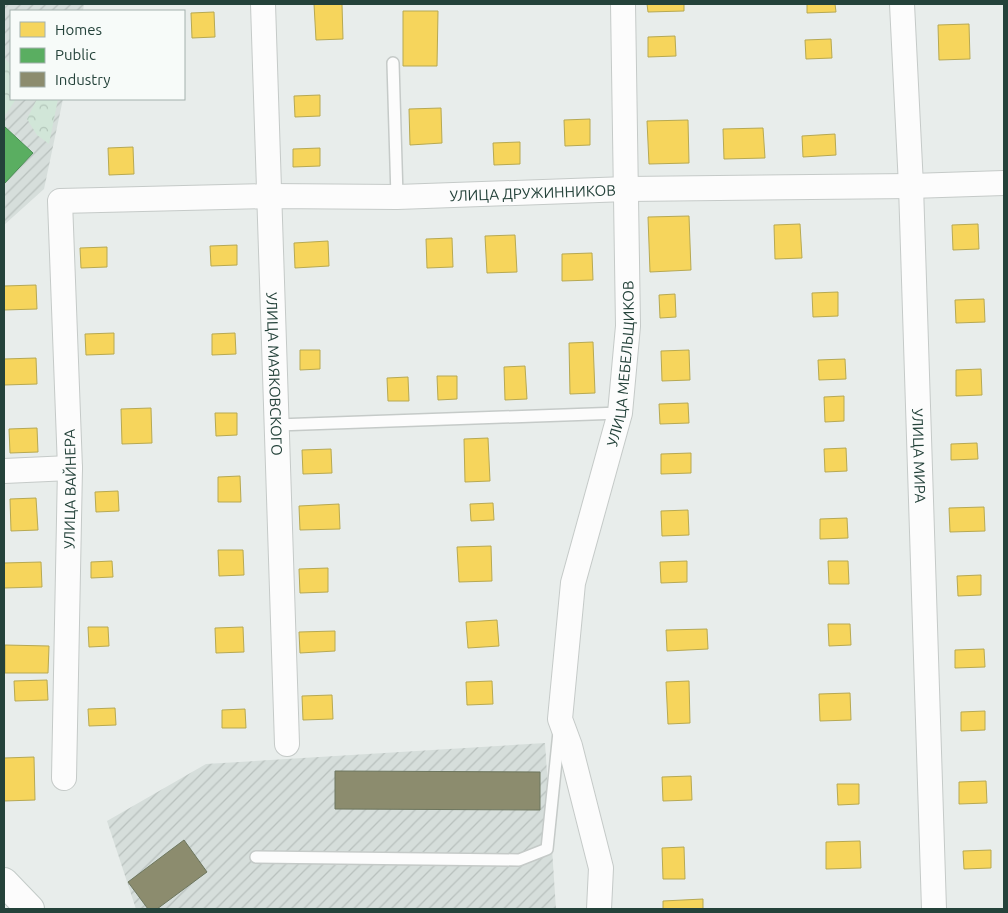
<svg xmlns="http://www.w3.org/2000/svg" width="1008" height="913" font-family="Ubuntu,sans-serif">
  <defs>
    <pattern id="industrial-furrows" width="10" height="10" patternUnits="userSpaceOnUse" patternTransform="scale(1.25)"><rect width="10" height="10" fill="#d6dedb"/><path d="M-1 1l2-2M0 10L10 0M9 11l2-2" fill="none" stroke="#b8c0bd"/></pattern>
    <pattern id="forest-crowns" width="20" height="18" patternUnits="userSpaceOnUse" patternTransform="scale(1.25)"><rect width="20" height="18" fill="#d1e6d8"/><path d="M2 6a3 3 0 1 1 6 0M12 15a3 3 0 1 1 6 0" fill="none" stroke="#b3c6ba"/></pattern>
  </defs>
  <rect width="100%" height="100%" fill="#e8edeb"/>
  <g fill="url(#industrial-furrows)">
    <polygon points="4,4 84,4 83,11 11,11 11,99 63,99 44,189 4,225"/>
    <polygon points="545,743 556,909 136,909 107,821 206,764"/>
  </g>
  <g fill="url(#forest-crowns)">
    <polygon points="4,58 11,65 11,99 16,99 6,114 4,113"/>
    <polygon points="37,99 58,99 49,144 37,135 27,119"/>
  </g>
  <g fill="#f6d55c" stroke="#b7a952">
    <polygon points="314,4 342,4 343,39 316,40"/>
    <polygon points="647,4 684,4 684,11 648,12"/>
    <polygon points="807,4 835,4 836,12 807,13"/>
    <polygon points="403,11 438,11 437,66 403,66"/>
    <polygon points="214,12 215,37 192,38 191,13"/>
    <polygon points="969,24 970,59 939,60 938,25"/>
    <polygon points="675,36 676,56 648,57 648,37"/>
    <polygon points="831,39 832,58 806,59 805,40"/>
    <polygon points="320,95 320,116 295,117 294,96"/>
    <polygon points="441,108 442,143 410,145 409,109"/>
    <polygon points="590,119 590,145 565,146 564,120"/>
    <polygon points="688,120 689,163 649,164 647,121"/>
    <polygon points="763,128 765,158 724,159 723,129"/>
    <polygon points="835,134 836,155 803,157 802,136"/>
    <polygon points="520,142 520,164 494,165 493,143"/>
    <polygon points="133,147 134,174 109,175 108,148"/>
    <polygon points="320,148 320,166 293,167 293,149"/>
    <polygon points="689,216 691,270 650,272 648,217"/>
    <polygon points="800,224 802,258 775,259 774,225"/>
    <polygon points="978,224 979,249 953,250 952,225"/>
    <polygon points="515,235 517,272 487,273 485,236"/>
    <polygon points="452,238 453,267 427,268 426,239"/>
    <polygon points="328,241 329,266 295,268 294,243"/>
    <polygon points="237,245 237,265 211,266 210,246"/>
    <polygon points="107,247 107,267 81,268 80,248"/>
    <polygon points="592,253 593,280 562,281 562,254"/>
    <polygon points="36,285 37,309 4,310 4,286"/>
    <polygon points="838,292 838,316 813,317 812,293"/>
    <polygon points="675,294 676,317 660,318 659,295"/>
    <polygon points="984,299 985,322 956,323 955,300"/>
    <polygon points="114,333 114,354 86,355 85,334"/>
    <polygon points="235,333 236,354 212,355 212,334"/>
    <polygon points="593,342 595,393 570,394 569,343"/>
    <polygon points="300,350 320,350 320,369 300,370"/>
    <polygon points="689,350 690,380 662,381 661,351"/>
    <polygon points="36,358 37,384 4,385 4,359"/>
    <polygon points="845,359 846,379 819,380 818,360"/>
    <polygon points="525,366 527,399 505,400 504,367"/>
    <polygon points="981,369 982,395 956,396 956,370"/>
    <polygon points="437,376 457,376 457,399 438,400"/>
    <polygon points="408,377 409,401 388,401 387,378"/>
    <polygon points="844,396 844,421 825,422 824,397"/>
    <polygon points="688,403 689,423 660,424 659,404"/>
    <polygon points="151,408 152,443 122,444 121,409"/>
    <polygon points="215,413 237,413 237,435 216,436"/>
    <polygon points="37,428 38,452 10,453 9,429"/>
    <polygon points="488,438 490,481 465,482 464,439"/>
    <polygon points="977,443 978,459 951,460 951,444"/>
    <polygon points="846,448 847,471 825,472 824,449"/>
    <polygon points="331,449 332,473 303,474 302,450"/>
    <polygon points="691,453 691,473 661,474 661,454"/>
    <polygon points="240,476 241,502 218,502 218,477"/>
    <polygon points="118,491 119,511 96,512 95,492"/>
    <polygon points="36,498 38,530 11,531 10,499"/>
    <polygon points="493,503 494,520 471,521 470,504"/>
    <polygon points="339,504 340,529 300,530 299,506"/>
    <polygon points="984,507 985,531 950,532 949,508"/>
    <polygon points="688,510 689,535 662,536 661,511"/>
    <polygon points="847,518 848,538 820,539 820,519"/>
    <polygon points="491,546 492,581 459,582 457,547"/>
    <polygon points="218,550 243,550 244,575 219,576"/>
    <polygon points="112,561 113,577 91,578 91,562"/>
    <polygon points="687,561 687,582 661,583 660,562"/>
    <polygon points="828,561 848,561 849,584 829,584"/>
    <polygon points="41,562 42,587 4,588 4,563"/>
    <polygon points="328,568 328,592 300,593 299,569"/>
    <polygon points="981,575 981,595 958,596 957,576"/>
    <polygon points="497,620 499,646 468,648 466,622"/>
    <polygon points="828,624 850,624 851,645 829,646"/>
    <polygon points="88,627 108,627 109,646 89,647"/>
    <polygon points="243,627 244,652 216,653 215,628"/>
    <polygon points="707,629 708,649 667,651 666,630"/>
    <polygon points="335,631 335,651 300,653 299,632"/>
    <polygon points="5,645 49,646 48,673 5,673"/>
    <polygon points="984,649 985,667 955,668 955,650"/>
    <polygon points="47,680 48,700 15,701 14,681"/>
    <polygon points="492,681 493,704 467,705 466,682"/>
    <polygon points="689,681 690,723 668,724 666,682"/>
    <polygon points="850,693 851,720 820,721 819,694"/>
    <polygon points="332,695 333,719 303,720 302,696"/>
    <polygon points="115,708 116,725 89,726 88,709"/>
    <polygon points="245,709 246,728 222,728 222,710"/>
    <polygon points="985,711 985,730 961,731 961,712"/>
    <polygon points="34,757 35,800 4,801 4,758"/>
    <polygon points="691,776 692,800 663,801 662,777"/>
    <polygon points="986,781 987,803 959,804 959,782"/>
    <polygon points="837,784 859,784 859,804 838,805"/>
    <polygon points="860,841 861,868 826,869 826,842"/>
    <polygon points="684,847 685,879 663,879 662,848"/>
    <polygon points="991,850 991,868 964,869 963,851"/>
    <polygon points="703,899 703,909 663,909 663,901"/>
  </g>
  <polygon fill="#5aae61" stroke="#4a8e55" points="4,126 33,153 4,184"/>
  <g fill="#8c8c6e" stroke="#6d765e">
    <polygon points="335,771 540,772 540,810 335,809"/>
    <polygon points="184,840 207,872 157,909 148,909 128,882"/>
  </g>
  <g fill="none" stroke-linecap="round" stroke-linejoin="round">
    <g stroke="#c5cac8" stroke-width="14">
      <g id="service">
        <polyline points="393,63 397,197"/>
        <polyline points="277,425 620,413"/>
        <polyline points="256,857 519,860 547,849 559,732"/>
      </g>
    </g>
    <g stroke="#c5cac8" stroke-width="26">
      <g id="minor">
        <path id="s1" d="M263,4l24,740"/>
        <path id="s2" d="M902,4l9,182 23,723"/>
        <polyline points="4,471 70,468"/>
        <path id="s3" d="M64,778l6,-310 -10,-267 210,-5 127,1 230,-8 284,-3 93,-3"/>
        <path id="s4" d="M599,909l2,-41 -31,-122 -10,-27 13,-136 47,-170 8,-87 -5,-322"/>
      </g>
    </g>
    <g stroke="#c3cbc8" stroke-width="30">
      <polyline id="secondary" points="4,882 30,909"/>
    </g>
    <use href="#service" stroke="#fcfcfc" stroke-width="11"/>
    <use href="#minor" stroke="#fcfcfc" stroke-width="24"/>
    <use href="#secondary" stroke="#fcfcfc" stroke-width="28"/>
  </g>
  <g text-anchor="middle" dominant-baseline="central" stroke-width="5" stroke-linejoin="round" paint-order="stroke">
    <g font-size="15" fill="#24423a" stroke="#f7fbf9">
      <text stroke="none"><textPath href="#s3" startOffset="1050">УЛИЦА ДРУЖИННИКОВ</textPath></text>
      <text stroke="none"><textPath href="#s4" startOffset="558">УЛИЦА МЕБЕЛЬЩИКОВ</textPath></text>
      <text stroke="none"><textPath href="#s1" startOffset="370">УЛИЦА МАЯКОВСКОГО</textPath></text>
      <text stroke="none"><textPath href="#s2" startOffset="452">УЛИЦА МИРА</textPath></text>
      <text stroke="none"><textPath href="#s3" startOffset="289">УЛИЦА ВАЙНЕРА</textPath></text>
    </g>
  </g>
  <rect width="1008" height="913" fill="none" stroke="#24423a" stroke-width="10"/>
  <rect x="10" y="10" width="175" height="90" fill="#f7fbf9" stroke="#a3b1ad"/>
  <rect x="20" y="22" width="25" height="15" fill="#f6d55c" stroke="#a3b1ad"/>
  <text x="55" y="35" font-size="15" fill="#24423a">Homes</text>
  <rect x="20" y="48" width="25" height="15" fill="#5aae61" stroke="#a3b1ad"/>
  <text x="55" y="60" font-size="15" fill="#24423a">Public</text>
  <rect x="20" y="72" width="25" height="15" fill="#8c8c6e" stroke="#a3b1ad"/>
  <text x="55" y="85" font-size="15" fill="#24423a">Industry</text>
</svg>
